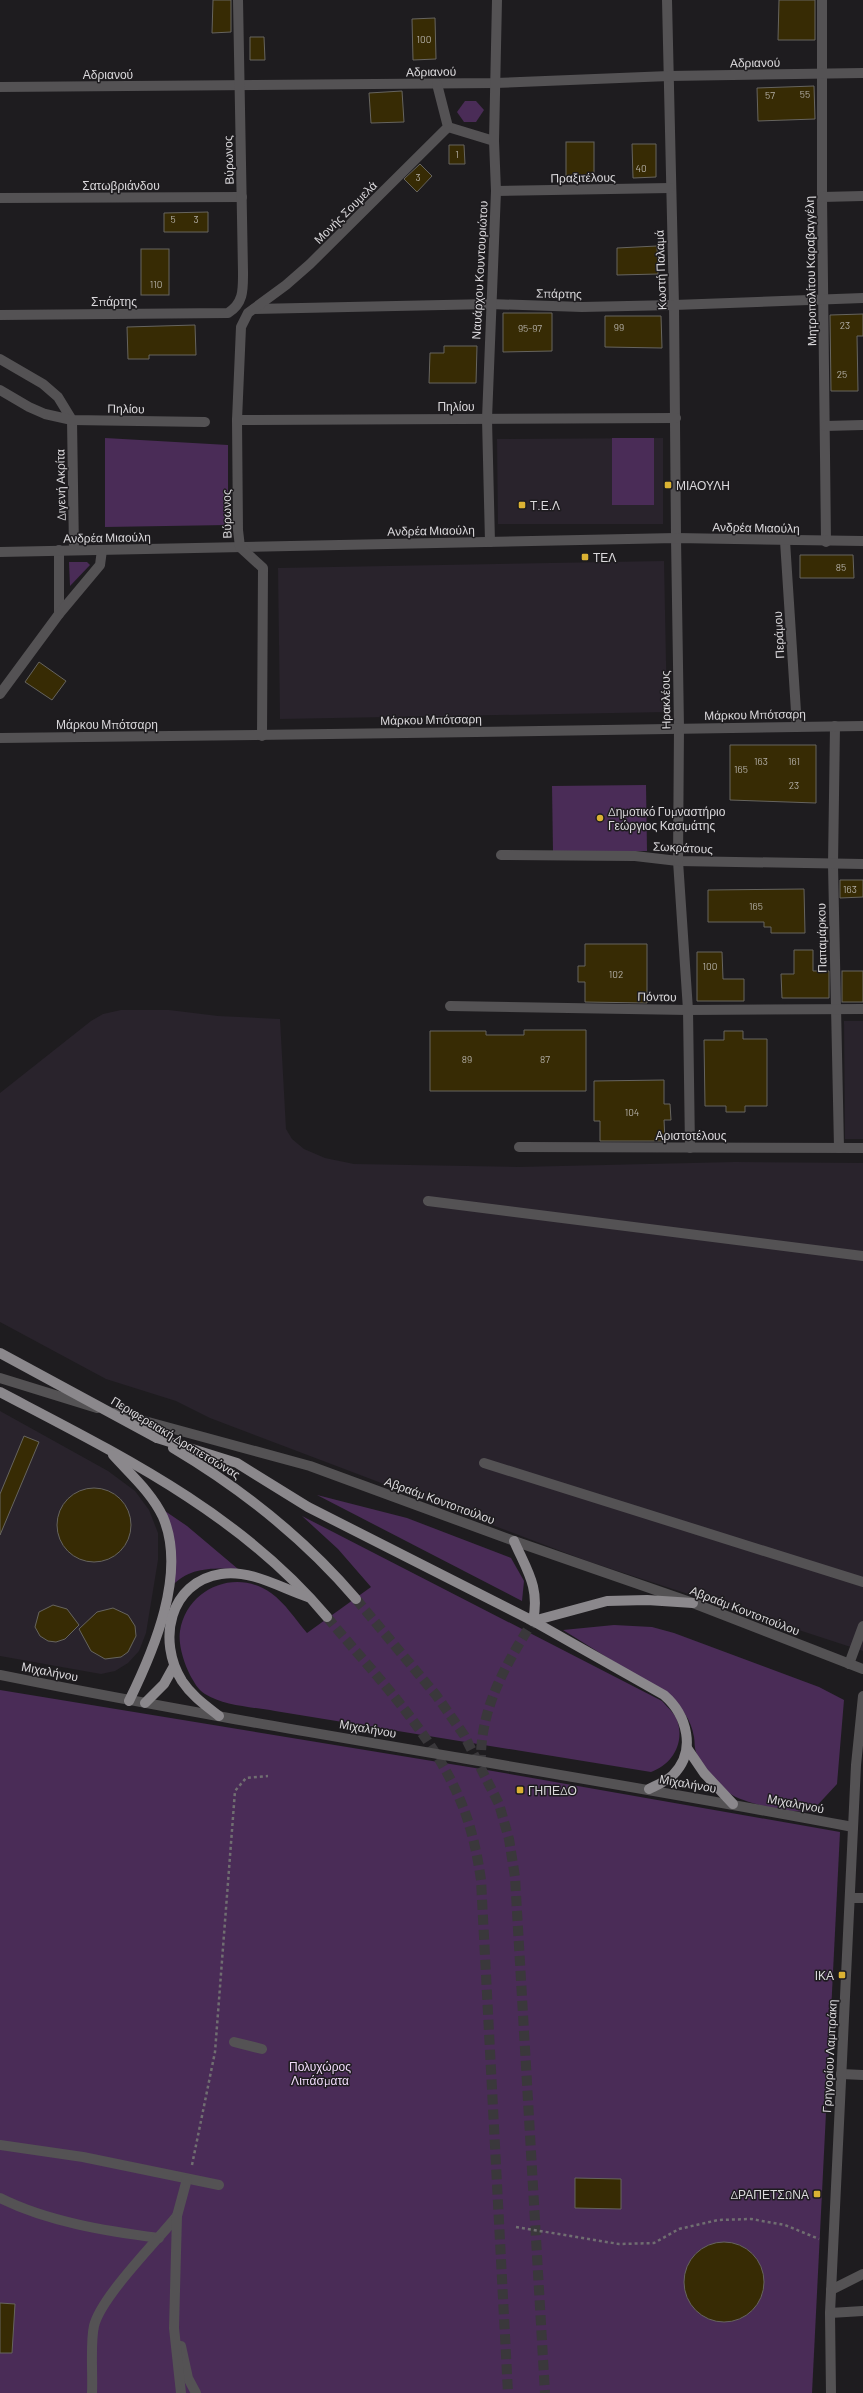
<svg xmlns="http://www.w3.org/2000/svg" width="863" height="2393" font-family="Barlow,sans-serif">
  <rect width="100%" height="100%" fill="#1e1c1f"/>
  <g fill="#29232c">
    <polygon points="663,438 663,524 498,524 497,439"/>
    <polygon points="664,561 667,712 280,719 278,568"/>
    <polygon points="121,1010 169,1010 218,1016 280,1019 286,1129 292,1139 304,1149 325,1158 354,1164 518,1167 735,1162 863,1163 863,1651 587,1561 210,1418 176,1401 106,1379 0,1322 0,1093 91,1021 103,1014"/>
    <polygon points="844,1021 863,1021 863,1139 845,1139"/>
    <polygon points="0,1411 108,1471 135,1491 149,1510 158,1533 158,1560 146,1633 139,1651 128,1663 115,1671 101,1674 0,1656"/>
  </g>
  <g fill="#4a2c57">
    <polygon points="465,101 476,101 484,110 476,122 464,122 457,112"/>
    <polygon points="105,438 228,445 228,525 105,527"/>
    <rect x="612" y="438" width="42" height="67"/>
    <polygon points="69,562 87,562 90,565 70,586"/>
    <polygon points="646,785 647,851 553,852 552,786"/>
    <polygon points="317,1495 407,1518 511,1558 524,1581 522,1601"/>
    <path d="M165,1511l22,15 51,43c-26,-1 -49,-2 -67,18z"/>
    <path d="M302,1516l360,185c6,7 14,13 16,22 6,22 -7,42 -27,49l-376,-61c-22,-4 -51,-5 -70,-17 -7,-4 -11,-12 -15,-19 -6,-12 -12,-30 -10,-44 7,-43 56,-63 91,-38 14,10 25,27 36,40l64,-46 -33,-38z"/>
    <path d="M614,1625l38,2 22,6 145,54 25,13 -7,84 -25,27c-19,3 -68,-7 -83,-18 -10,-7 -29,-30 -33,-41 -2,-5 -1,-10 -2,-15 -3,-18 -12,-29 -25,-41l-106,-66z"/>
    <polygon points="0,1690 481,1769 840,1832 812,2393 0,2393"/>
  </g>
  <g fill="#372b04" stroke="#66645f">
    <polygon points="213,0 231,0 231,32 212,33"/>
    <polygon points="779,0 815,0 815,40 778,40"/>
    <polygon points="435,18 436,59 413,60 412,19"/>
    <polygon points="250,37 264,37 265,60 250,60"/>
    <polygon points="814,86 815,119 758,121 757,88"/>
    <polygon points="402,91 404,122 371,123 369,93"/>
    <rect x="566" y="142" width="28" height="36"/>
    <polygon points="632,144 656,144 656,177 633,178"/>
    <polygon points="449,145 464,145 465,164 449,164"/>
    <polygon points="420,164 432,176 417,192 404,179"/>
    <polygon points="208,212 208,232 164,232 164,213"/>
    <polygon points="657,246 658,274 617,275 617,248"/>
    <rect x="141" y="249" width="28" height="46"/>
    <polygon points="503,313 552,313 552,351 503,352"/>
    <polygon points="863,314 863,336 857,336 858,391 831,391 830,315"/>
    <polygon points="605,316 661,316 662,348 605,347"/>
    <polygon points="195,325 196,355 149,355 149,359 128,359 127,327"/>
    <polygon points="444,346 477,346 476,383 429,383 430,353 444,353"/>
    <polygon points="800,555 853,555 854,578 800,578"/>
    <polygon points="39,662 66,681 52,700 25,682"/>
    <polygon points="730,745 816,745 816,803 730,800"/>
    <polygon points="840,880 863,880 863,897 840,898"/>
    <polygon points="804,889 805,933 771,933 771,927 764,927 764,922 708,922 708,890"/>
    <polygon points="585,944 647,944 647,1003 585,1002 585,982 578,982 578,966 585,966"/>
    <polygon points="794,950 813,950 813,971 829,971 829,998 782,998 781,974 794,974"/>
    <polygon points="697,952 722,952 723,979 744,979 744,1001 697,1001"/>
    <rect x="842" y="971" width="21" height="31"/>
    <polygon points="524,1030 586,1030 586,1091 430,1091 430,1031 486,1031 486,1035 524,1035"/>
    <polygon points="724,1031 743,1031 743,1039 767,1039 767,1106 745,1106 745,1112 726,1112 726,1106 705,1106 704,1040 724,1040"/>
    <polygon points="664,1080 664,1104 670,1104 671,1120 664,1120 665,1141 600,1141 600,1121 594,1121 594,1081"/>
    <polygon points="24,1436 39,1442 0,1535 0,1494"/>
    <circle cx="94" cy="1525" r="37"/>
    <polygon points="53,1605 67,1609 79,1625 65,1639 56,1642 48,1641 40,1636 35,1627 39,1612"/>
    <polygon points="113,1608 128,1615 135,1626 136,1636 128,1652 121,1657 105,1659 91,1651 79,1629 97,1612"/>
    <polygon points="575,2178 621,2179 621,2209 575,2208"/>
    <circle cx="724" cy="2282" r="40"/>
    <polygon points="0,2303 15,2304 12,2353 0,2353"/>
  </g>
  <g fill="none" stroke-linecap="round" stroke-linejoin="round">
    <g stroke="#3a383b" stroke-width="10" stroke-dasharray="10 5" stroke-linecap="butt">
      <polyline points="356,1599 436,1695 464,1735 499,1804 509,1839 515,1877 545,2393"/>
      <path d="M327,1617c51,62 114,124 140,201 7,21 11,41 14,62l27,513"/>
      <path d="M481,1765c-2,-55 24,-99 52,-144"/>
    </g>
    <g stroke="#706e71" stroke-width="2.5" stroke-dasharray="3 3" stroke-linecap="butt">
      <polyline points="192,2165 215,2052 235,1791 246,1778 268,1776"/>
      <polyline points="516,2227 619,2244 654,2243 679,2229 718,2220 751,2219 785,2225 819,2239"/>
    </g>
    <g stroke="#545254" stroke-width="10">
      <polyline points="428,1201 863,1256"/>
      <polyline points="484,1463 863,1582"/>
      <polyline points="849,1664 863,1626"/>
      <polyline points="234,2042 262,2049"/>
    </g>
    <g stroke="#545254" stroke-width="10">
      <polyline points="676,538 679,728"/>
      <polyline points="678,861 688,1010 690,1148"/>
    </g>
    <g stroke="#545254" stroke-width="10">
      <polyline points="667,0 674,305 676,538"/>
      <polyline points="822,0 822,197 826,542"/>
      <polyline points="0,87 495,83 669,76 863,73"/>
      <polyline points="448,127 494,141"/>
      <polyline points="496,191 670,188"/>
      <polyline points="822,197 863,196"/>
      <polyline points="0,198 242,197"/>
      <polyline points="254,309 490,304 582,307 674,305 863,298"/>
      <path d="M0,315l228,-2c16,-10 15,-24 15,-41l-5,-272"/>
      <polyline points="0,359 43,384 58,397 72,420 74,550"/>
      <polyline points="0,390 29,407 45,414 72,420 205,422"/>
      <polyline points="237,420 676,418"/>
      <polyline points="825,426 863,425"/>
      <polyline points="785,541 797,727"/>
      <polyline points="490,542 487,419 496,191 494,141 497,0"/>
      <polyline points="59,550 59,614"/>
      <polyline points="0,552 676,538 863,541"/>
      <polyline points="0,694 59,614 100,565 102,550"/>
      <polyline points="835,726 833,865 839,1148"/>
      <polyline points="262,736 263,568 240,547 238,530 237,420 241,327 248,313 286,285 310,264 448,127 437,84"/>
      <path d="M0,738c288,-2 575,-8 863,-12"/>
      <polyline points="501,855 635,856 678,861 863,864"/>
      <polyline points="678,861 679,728"/>
      <polyline points="450,1006 688,1010 863,1009"/>
      <polyline points="519,1147 863,1148"/>
      <polyline points="850,1898 863,1898"/>
      <polyline points="841,2074 863,2075"/>
      <polyline points="0,2145 83,2157 219,2185"/>
      <path d="M0,2198c48,24 106,33 159,40"/>
      <polyline points="830,2313 863,2311"/>
      <polyline points="181,2346 188,2378 196,2393"/>
      <path d="M92,2393c1,-19 -2,-50 2,-67 7,-29 62,-84 83,-110"/>
      <polyline points="181,2393 174,2328 177,2216 187,2179"/>
    </g>
    <g stroke="#545254" stroke-width="10">
      <polyline points="0,1378 97,1408"/>
      <polyline points="115,1413 310,1466 514,1541 693,1603 863,1669"/>
      <path d="M0,1675c283,57 569,98 853,152"/>
      <polyline points="831,2290 863,2274"/>
      <polyline points="831,2393 830,2313 856,1765 863,1696"/>
    </g>
    <g stroke="#8b888c" stroke-width="10">
      <path d="M0,1392c118,62 240,121 327,225"/>
      <path d="M157,1438l80,25 71,44 225,114 131,74c23,20 33,56 9,80 -6,6 -16,10 -24,14"/>
      <path d="M173,1448c69,41 130,89 183,151"/>
      <path d="M113,1455c17,19 39,38 50,62 24,56 -9,133 -34,184"/>
      <path d="M514,1541c13,30 26,46 19,80l74,-20 40,-1 46,3"/>
      <polyline points="145,1703 164,1684 174,1666"/>
      <path d="M219,1716c-14,-11 -27,-20 -37,-35 -25,-40 -13,-99 39,-107 29,-5 60,14 87,23"/>
      <polyline points="687,1748 704,1773 733,1804"/>
    </g>
    <polyline stroke="#8b888c" stroke-width="10" points="0,1353 157,1438"/>
  </g>
  <g fill="#dbb233" stroke="#1e1c1f" stroke-width="1.5">
    <rect x="664" y="481" width="8" height="8" rx="2"/>
    <rect x="518" y="501" width="8" height="8" rx="2"/>
    <rect x="581" y="553" width="8" height="8" rx="2"/>
    <circle cx="600" cy="818" r="4"/>
    <rect x="516" y="1786" width="8" height="8" rx="2"/>
    <rect x="838" y="1971" width="8" height="8" rx="2"/>
    <rect x="813" y="2190" width="8" height="8" rx="2"/>
  </g>
  <g text-anchor="middle" dominant-baseline="central" stroke-width="3" stroke-linejoin="round" paint-order="stroke">
    <g font-size="10" fill="#b2aea6">
      <text x="424" y="39">100</text>
      <text x="805" y="94">55</text>
      <text x="770" y="95">57</text>
      <text x="457" y="154">1</text>
      <text x="641" y="168">40</text>
      <text x="418" y="177">3</text>
      <text x="173" y="219">5</text>
      <text x="196" y="219">3</text>
      <text x="156" y="284">110</text>
      <text x="845" y="325">23</text>
      <text x="619" y="327">99</text>
      <text x="530" y="328">95-97</text>
      <text x="842" y="374">25</text>
      <text x="841" y="567">85</text>
      <text x="761" y="761">163</text>
      <text x="794" y="761">161</text>
      <text x="741" y="769">165</text>
      <text x="794" y="785">23</text>
      <text x="850" y="889">163</text>
      <text x="756" y="906">165</text>
      <text x="710" y="966">100</text>
      <text x="616" y="974">102</text>
      <text x="467" y="1059">89</text>
      <text x="545" y="1059">87</text>
      <text x="632" y="1112">104</text>
    </g>
    <g font-size="12" fill="#dbd9dc" stroke="#1e1c1f">
      <text transform="translate(755 62) rotate(-1)">Αδριανού</text>
      <text transform="translate(431 71) rotate(-1)">Αδριανού</text>
      <text x="108" y="74">Αδριανού</text>
      <text transform="translate(228 160) rotate(-92)">Βύρωνος</text>
      <text transform="translate(583 177) rotate(-1)">Πραξιτέλους</text>
      <text x="121" y="185">Σατωβριάνδου</text>
      <text transform="translate(345 212) rotate(-45)">Μονής Σουμελά</text>
      <text transform="translate(479 270) rotate(-87)">Ναυάρχου Κουντουριώτου</text>
      <text transform="translate(660 270) rotate(-92)">Κωστή Παλαμά</text>
      <text transform="translate(810 271) rotate(-91)">Μητροπολίτου Καραβαγγέλη</text>
      <text transform="translate(559 293) rotate(1)">Σπάρτης</text>
      <text x="114" y="301">Σπάρτης</text>
      <text x="456" y="406">Πηλίου</text>
      <text transform="translate(126 408) rotate(1)">Πηλίου</text>
      <text transform="translate(60 485) rotate(-91)">Διγενή Ακρίτα</text>
      <text transform="translate(226 514) rotate(-91)">Βύρωνος</text>
      <text transform="translate(756 527) rotate(1)">Ανδρέα Μιαούλη</text>
      <text transform="translate(431 530) rotate(-1)">Ανδρέα Μιαούλη</text>
      <text transform="translate(107 537) rotate(-1)">Ανδρέα Μιαούλη</text>
      <text transform="translate(778 635) rotate(-93)">Περάμου</text>
      <text transform="translate(665 700) rotate(-91)">Ηρακλέους</text>
      <text transform="translate(755 714) rotate(-1)">Μάρκου Μπότσαρη</text>
      <text transform="translate(431 719) rotate(-1)">Μάρκου Μπότσαρη</text>
      <text x="107" y="724">Μάρκου Μπότσαρη</text>
      <text transform="translate(683 847) rotate(3)">Σωκράτους</text>
      <text transform="translate(821 938) rotate(-91)">Παπαμάρκου</text>
      <text transform="translate(657 996) rotate(1)">Πόντου</text>
      <text x="691" y="1135">Αριστοτέλους</text>
      <text transform="translate(176 1437) rotate(31)">Περιφερειακή Δραπετσώνας</text>
      <text transform="translate(440 1500) rotate(20)">Αβραάμ Κοντοπούλου</text>
      <text transform="translate(745 1610) rotate(21)">Αβραάμ Κοντοπούλου</text>
      <text transform="translate(50 1671) rotate(11)">Μιχαλήνου</text>
      <text transform="translate(368 1728) rotate(10)">Μιχαλήνου</text>
      <text transform="translate(688 1783) rotate(10)">Μιχαλήνου</text>
      <text transform="translate(796 1803) rotate(11)">Μιχαληνού</text>
      <text transform="translate(829 2056) rotate(-87)">Γρηγορίου Λαμπράκη</text>
    </g>
    <g font-size="12" fill="#dbd9dc" stroke="#1e1c1f" text-anchor="start">
      <text x="676" y="485">ΜΙΑΟΥΛΗ</text>
      <text x="530" y="505">Τ.Ε.Λ</text>
      <text x="593" y="557">ΤΕΛ</text>
      <text x="608" y="811">Δημοτικό Γυμναστήριο<tspan x="608" dy="14">Γεώργιος Κασιμάτης</tspan></text>
      <text x="528" y="1790">ΓΗΠΕΔΟ</text>
      <text x="834" y="1975" text-anchor="end">ΙΚΑ</text>
      <text x="809" y="2194" text-anchor="end">ΔΡΑΠΕΤΣΩΝΑ</text>
    </g>
    <g font-size="12" fill="#f0dafa" stroke="#1e1c1f">
      <text x="320" y="2066">Πολυχώρος<tspan x="320" dy="14">Λιπάσματα</tspan></text>
    </g>
  </g>
</svg>
